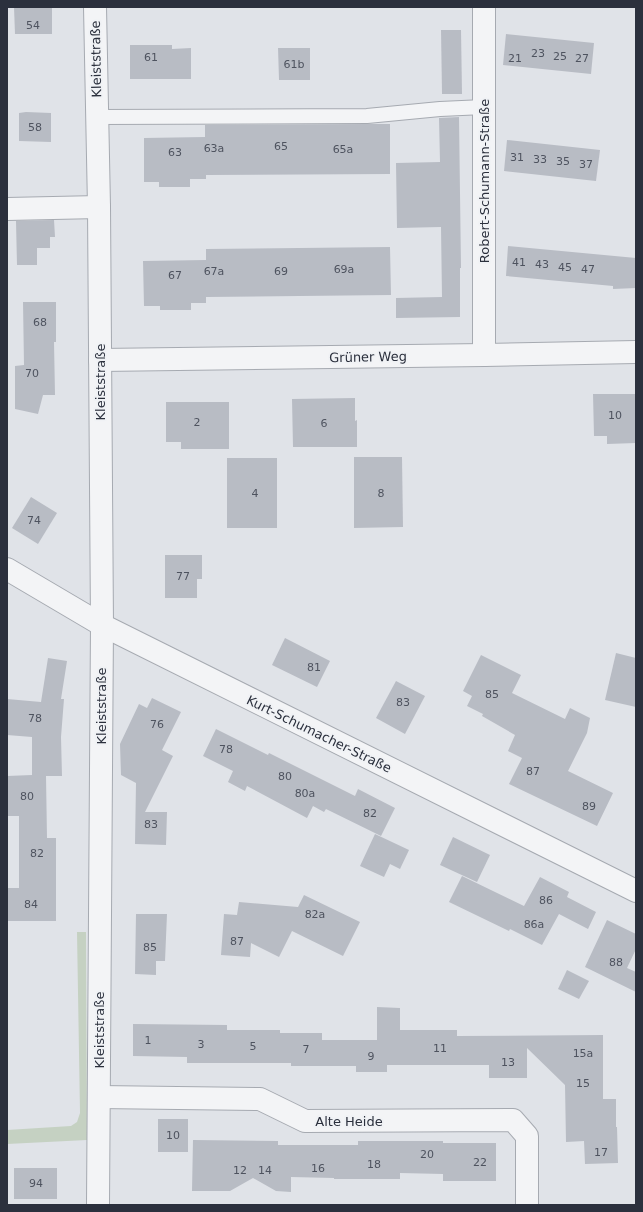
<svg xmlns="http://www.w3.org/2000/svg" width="643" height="1212" font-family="'DejaVu Sans',sans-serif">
  <rect width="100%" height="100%" fill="#e0e3e8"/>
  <polygon fill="#c5d1c2" points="77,932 86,932 87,1140 7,1144 7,1130 71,1126 77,1122 80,1113"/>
  <g fill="#b8bcc4">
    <polygon points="14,7 52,7 52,34 15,34"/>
    <polygon points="441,30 461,30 462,94 442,94"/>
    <polygon points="506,34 594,43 591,74 503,65"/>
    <polygon points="130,45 172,45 172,49 191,48 191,79 130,79"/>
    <polygon points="278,48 310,48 310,80 279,80"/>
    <polygon points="26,112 51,113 51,142 19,141 19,113"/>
    <polygon points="459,117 461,268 460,268 460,317 396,318 396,298 442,297 441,227 397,228 396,163 440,162 439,118"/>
    <polygon points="367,124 390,124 390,174 206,175 206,179 190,179 190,187 159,187 159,182 144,182 144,138 205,137 205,125"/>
    <polygon points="507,140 600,150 596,181 504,171"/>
    <polygon points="54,220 55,237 50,237 50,248 37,248 37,265 17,265 16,221"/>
    <polygon points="508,246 636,258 636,288 613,289 613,286 506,276"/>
    <polygon points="390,247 391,295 206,297 206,303 191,303 191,310 160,310 160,306 144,306 143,261 206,260 206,249"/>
    <polygon points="23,302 56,302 56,342 54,342 55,395 43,395 38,414 15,409 15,366 24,365"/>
    <polygon points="593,394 636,394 636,443 607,444 607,436 594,436"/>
    <polygon points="355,398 355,421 357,420 357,447 293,447 292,399"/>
    <polygon points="166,402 229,402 229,449 181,449 181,442 166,442"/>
    <polygon points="354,457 402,457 403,527 354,528"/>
    <rect x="227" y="458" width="50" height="70"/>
    <polygon points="31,497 57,513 38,544 12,528"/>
    <polygon points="165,555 202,555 202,579 197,579 197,598 165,598"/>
    <polygon points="285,638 330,661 317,687 272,665"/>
    <polygon points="616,653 636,658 636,707 605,700"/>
    <polygon points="481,655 521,675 512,693 565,719 570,708 590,718 587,733 568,771 613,793 597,826 509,784 522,758 508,751 515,735 482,716 483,714 467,706 472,696 463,691"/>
    <polygon points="48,658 67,661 61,699 64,699 61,737 62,776 46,776 47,838 56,838 56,921 7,921 7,888 19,888 19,816 7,816 7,776 32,775 32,737 7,735 7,699 41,702"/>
    <polygon points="396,681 425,696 405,734 376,718"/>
    <polygon points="152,698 181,712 162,750 173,756 145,812 167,812 166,845 135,844 136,783 121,775 120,744 139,704 147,708"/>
    <polygon points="216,729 268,755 269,753 355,796 358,789 395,808 381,836 326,809 324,812 313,806 307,818 247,786 245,791 228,782 233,771 203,756"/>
    <polygon points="375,834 409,850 400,869 390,864 384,877 360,866"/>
    <polygon points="453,837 490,855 477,882 440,865"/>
    <polygon points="462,876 524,906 540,877 569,892 567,897 596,912 588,929 559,914 542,945 510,929 509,931 449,902"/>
    <polygon points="304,895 360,922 343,956 292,931 279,957 251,943 250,957 221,955 224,914 237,915 239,902 298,907"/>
    <polygon points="136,914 167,914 165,961 156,961 156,975 135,974"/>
    <polygon points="607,920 636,934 636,949 627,968 636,972 636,992 585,967"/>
    <polygon points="567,970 589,981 579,999 558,989"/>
    <polygon points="377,1007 400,1008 400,1030 457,1030 457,1036 603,1035 603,1099 616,1099 616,1127 617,1127 618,1163 585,1164 584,1141 566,1142 565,1085 527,1048 527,1078 489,1078 489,1065 387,1065 387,1072 356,1072 356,1066 291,1066 291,1063 187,1063 187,1057 133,1056 133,1024 227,1025 227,1030 280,1030 280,1033 322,1033 322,1040 377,1040"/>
    <rect x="158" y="1119" width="30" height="33"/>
    <polygon points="193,1140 278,1141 278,1145 358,1145 358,1141 443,1141 443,1143 496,1143 496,1181 443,1181 443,1174 400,1173 400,1179 334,1179 334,1178 291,1177 291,1192 276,1191 253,1178 230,1191 192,1191"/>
    <rect x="14" y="1168" width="43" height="31"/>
  </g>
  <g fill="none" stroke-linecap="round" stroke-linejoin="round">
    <g stroke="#a6aab1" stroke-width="16">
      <polyline id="service" points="97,117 367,116 440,109 484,107"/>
    </g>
    <g stroke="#a6aab1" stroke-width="24">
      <g id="minor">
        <polyline points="95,7 99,207 102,625 98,1205"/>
        <polyline points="484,7 484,355"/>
        <polyline points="7,209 99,207"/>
        <polyline points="100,360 484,355 636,352"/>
        <polyline points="99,1097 260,1099 305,1121 513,1120 527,1136 527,1205"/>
      </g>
    </g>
    <g stroke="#a6aab1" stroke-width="24">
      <polyline id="tertiary" points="7,569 102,625 636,891"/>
    </g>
    <use href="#service" stroke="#f3f4f6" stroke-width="14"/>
    <use href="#minor" stroke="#f3f4f6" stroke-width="22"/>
    <use href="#tertiary" stroke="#f3f4f6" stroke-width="22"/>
  </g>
  <g text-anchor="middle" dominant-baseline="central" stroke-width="4" stroke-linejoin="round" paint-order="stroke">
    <g font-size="11" fill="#4e535f">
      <text x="33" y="25">54</text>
      <text x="538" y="53">23</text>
      <text x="560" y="56">25</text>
      <text x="151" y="57">61</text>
      <text x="515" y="58">21</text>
      <text x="582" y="58">27</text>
      <text x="294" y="64">61b</text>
      <text x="35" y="127">58</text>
      <text x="281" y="146">65</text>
      <text x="214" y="148">63a</text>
      <text x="343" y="149">65a</text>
      <text x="175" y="152">63</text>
      <text x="517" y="157">31</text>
      <text x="540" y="159">33</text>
      <text x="563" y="161">35</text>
      <text x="586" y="164">37</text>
      <text x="519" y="262">41</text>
      <text x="542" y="264">43</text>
      <text x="565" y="267">45</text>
      <text x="344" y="269">69a</text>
      <text x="588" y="269">47</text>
      <text x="214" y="271">67a</text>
      <text x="281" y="271">69</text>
      <text x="175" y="275">67</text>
      <text x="40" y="322">68</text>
      <text x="32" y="373">70</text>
      <text x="615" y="415">10</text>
      <text x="197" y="422">2</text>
      <text x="324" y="423">6</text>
      <text x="255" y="493">4</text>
      <text x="381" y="493">8</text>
      <text x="34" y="520">74</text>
      <text x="183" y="576">77</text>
      <text x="314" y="667">81</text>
      <text x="492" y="694">85</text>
      <text x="403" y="702">83</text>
      <text x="35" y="718">78</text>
      <text x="157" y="724">76</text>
      <text x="226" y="749">78</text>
      <text x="533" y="771">87</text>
      <text x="285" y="776">80</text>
      <text x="305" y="793">80a</text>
      <text x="27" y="796">80</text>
      <text x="589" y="806">89</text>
      <text x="370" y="813">82</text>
      <text x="151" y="824">83</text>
      <text x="37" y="853">82</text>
      <text x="546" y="900">86</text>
      <text x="31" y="904">84</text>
      <text x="315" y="914">82a</text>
      <text x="534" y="924">86a</text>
      <text x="237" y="941">87</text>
      <text x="150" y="947">85</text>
      <text x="616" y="962">88</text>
      <text x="148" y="1040">1</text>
      <text x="201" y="1044">3</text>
      <text x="253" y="1046">5</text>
      <text x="440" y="1048">11</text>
      <text x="306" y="1049">7</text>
      <text x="583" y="1053">15a</text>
      <text x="371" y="1056">9</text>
      <text x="508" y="1062">13</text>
      <text x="583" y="1083">15</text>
      <text x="173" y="1135">10</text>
      <text x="601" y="1152">17</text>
      <text x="427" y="1154">20</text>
      <text x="480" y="1162">22</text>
      <text x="374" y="1164">18</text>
      <text x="318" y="1168">16</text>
      <text x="240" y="1170">12</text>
      <text x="265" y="1170">14</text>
      <text x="36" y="1183">94</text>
    </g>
    <g font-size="13" fill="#2b303d" stroke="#f0f2f5">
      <text transform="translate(96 59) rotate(-91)">Kleiststraße</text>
      <text transform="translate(484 181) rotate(-90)">Robert-Schumann-Straße</text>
      <text transform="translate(368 357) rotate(-1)">Grüner Weg</text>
      <text transform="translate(100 382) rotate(-90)">Kleiststraße</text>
      <text transform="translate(101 706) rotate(-90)">Kleiststraße</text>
      <text transform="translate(319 734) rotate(26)">Kurt-Schumacher-Straße</text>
      <text transform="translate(99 1030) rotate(-90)">Kleiststraße</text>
      <text x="349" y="1121">Alte Heide</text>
    </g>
  </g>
  <rect width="643" height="1212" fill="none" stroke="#2b303d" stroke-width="16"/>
</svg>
